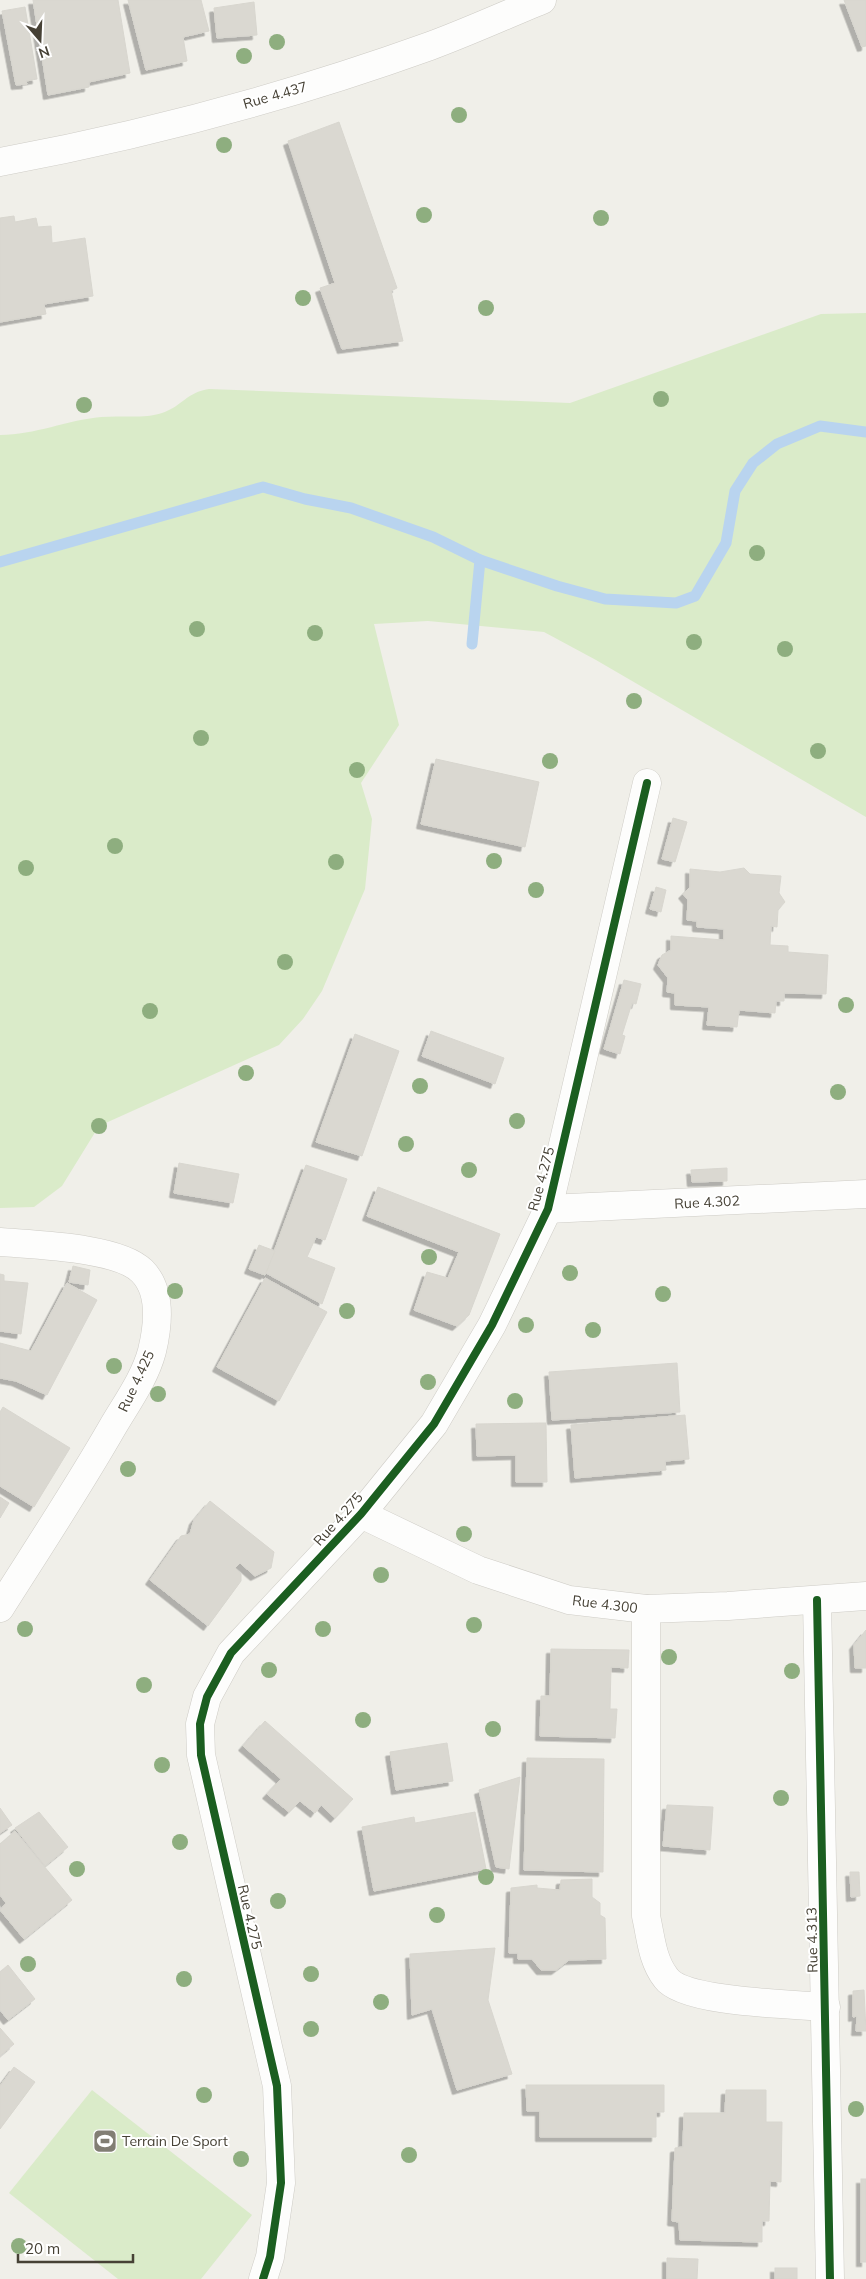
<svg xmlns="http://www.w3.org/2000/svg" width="866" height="2279" font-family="Mulish,sans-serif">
  <defs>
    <filter id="shadow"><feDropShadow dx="-4.5" dy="4.5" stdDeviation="0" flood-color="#0004"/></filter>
  </defs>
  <rect width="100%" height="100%" fill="#f0efe9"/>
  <g fill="#daebc9">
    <path d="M866,313v504l-270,-157 -52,-28 -116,-11 -54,3 25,101 -38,58 11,36 -7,70 -43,102 -19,28 -24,26 -180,81 -37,60 -28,21 -34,1v-773c35,0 67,-15 101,-18 20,-2 43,2 61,-4 19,-6 25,-21 47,-24l361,14 251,-89z"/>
    <polygon points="92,2090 252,2215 201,2279 118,2279 9,2193"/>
  </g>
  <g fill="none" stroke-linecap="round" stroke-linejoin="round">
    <g stroke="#b9d4ef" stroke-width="11">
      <polyline points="0,562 263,487 305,499 351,508 433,537 480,560 557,586 605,599 676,603 695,596 726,543 735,491 753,463 777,444 820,426 866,432"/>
      <polyline points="472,644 480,560"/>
    </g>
  </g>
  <g fill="#dad8d1" stroke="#d8d6cf" filter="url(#shadow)">
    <polygon points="33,0 118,0 130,73 89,82 89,87 48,95"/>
    <polygon points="128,0 201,0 209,31 183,37 187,61 146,70"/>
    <polygon points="844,0 866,0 866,46 862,47"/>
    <polygon points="254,2 257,35 217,38 214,8"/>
    <polygon points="25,7 37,79 26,81 27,84 16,85 2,11"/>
    <polygon points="339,122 397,288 391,291 403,341 342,349 320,288 335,283 288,141"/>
    <polygon points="14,216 15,222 36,218 38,227 51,226 52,243 85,238 93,296 44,304 46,314 0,322 0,218"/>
    <polygon points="436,759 539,782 525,847 421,824"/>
    <polygon points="673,818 687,822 675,862 662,859"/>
    <polygon points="744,868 750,874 781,876 779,893 785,902 778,910 777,927 771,926 770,945 788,946 788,952 828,955 826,994 784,993 784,1001 776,1001 775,1013 739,1010 737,1027 707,1025 709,1007 675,1005 675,993 667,992 668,978 658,965 662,955 671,950 671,936 724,940 724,929 697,927 697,921 687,920 688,900 683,894 690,887 690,869 720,872"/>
    <polygon points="656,887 666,890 661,912 650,909"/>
    <polygon points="624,980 641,984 636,1004 632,1003 622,1035 625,1036 620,1054 604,1049"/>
    <polygon points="431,1031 504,1058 495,1084 422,1056"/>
    <polygon points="355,1034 399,1051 362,1156 316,1142"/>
    <polygon points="179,1163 239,1174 233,1203 174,1193"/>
    <polygon points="306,1165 347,1179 325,1240 316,1237 307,1257 335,1268 322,1304 266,1273"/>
    <polygon points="727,1168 727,1181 692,1182 691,1170"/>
    <polygon points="378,1187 500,1234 469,1315 457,1326 414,1310 427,1272 448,1278 459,1252 367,1216"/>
    <polygon points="259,1245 275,1251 265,1275 249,1269"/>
    <polygon points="73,1266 90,1270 88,1285 69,1282"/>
    <polygon points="0,1274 4,1275 4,1281 28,1283 21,1334 0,1331"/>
    <polygon points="265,1278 327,1312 279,1401 217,1367"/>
    <polygon points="67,1283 97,1300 47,1395 16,1381 0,1378 0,1343 31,1351"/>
    <polygon points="677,1363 680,1412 552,1420 549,1372"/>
    <polygon points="3,1407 70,1448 34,1507 0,1486 0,1412"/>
    <polygon points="685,1415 689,1459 665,1461 666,1470 575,1478 571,1425"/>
    <polygon points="541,1423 546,1423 547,1482 516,1482 516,1455 477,1456 476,1424"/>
    <polygon points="0,1497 9,1503 0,1518"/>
    <polygon points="210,1501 274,1552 271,1568 255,1576 240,1563 235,1568 241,1574 241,1581 208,1626 150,1580 181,1536 190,1534 194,1520"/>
    <polygon points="866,1630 866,1668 855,1668 854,1645"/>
    <polygon points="551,1649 629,1650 628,1668 611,1667 610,1709 617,1709 615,1738 540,1736 541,1696 550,1696"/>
    <polygon points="265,1721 353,1799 335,1818 321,1805 315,1813 300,1801 289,1812 267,1794 281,1779 243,1746"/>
    <polygon points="447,1743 453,1781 396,1790 390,1752"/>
    <polygon points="527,1758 604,1759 603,1872 524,1870"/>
    <polygon points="520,1777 509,1869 496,1867 479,1790"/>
    <polygon points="667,1805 713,1807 710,1850 663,1846"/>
    <polygon points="0,1808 12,1825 0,1833"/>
    <polygon points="39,1812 68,1847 45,1866 15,1828"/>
    <polygon points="475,1812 486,1869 374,1891 362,1827 414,1817 415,1823"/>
    <polygon points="15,1831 72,1900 24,1939 0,1910 6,1903 0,1895 0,1844"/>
    <polygon points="850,1872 859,1872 860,1896 851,1897"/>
    <polygon points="592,1879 592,1897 600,1903 600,1915 605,1918 606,1959 569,1960 556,1970 541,1970 532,1959 518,1959 518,1953 509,1953 511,1888 537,1885 537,1888 560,1890 561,1880"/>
    <polygon points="495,1948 488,2000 512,2074 457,2090 432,2009 412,2015 410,1954"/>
    <polygon points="8,1965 35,1999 8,2020 0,2010 0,1972"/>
    <polygon points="864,1990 866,2031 856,2031 857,2016 853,2017 853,1991"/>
    <polygon points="0,2028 14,2044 0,2056"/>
    <polygon points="14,2067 35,2082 0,2129 0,2086"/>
    <polygon points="526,2085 664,2085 664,2112 656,2112 656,2137 540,2137 540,2111 527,2111"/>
    <polygon points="726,2090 766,2090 766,2122 782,2122 781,2182 770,2181 769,2221 762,2221 762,2242 680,2240 679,2222 672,2221 675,2148 683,2147 684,2113 725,2113"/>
    <rect x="861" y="2179" width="5" height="83"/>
    <polygon points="667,2258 698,2259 697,2279 667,2279"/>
    <rect x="775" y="2268" width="22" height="11"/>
  </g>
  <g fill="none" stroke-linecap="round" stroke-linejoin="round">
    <g stroke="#ceccc6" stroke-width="29">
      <g id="minor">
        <path d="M0,162c145,-27 291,-66 430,-116 38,-14 75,-31 112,-46"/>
        <polyline points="548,1209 866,1194"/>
        <path d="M0,1242c35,3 118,5 142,29 20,20 16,55 10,80 -7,27 -26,53 -40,77 -35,61 -74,120 -112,180"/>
        <polyline points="361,1514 478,1570 569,1600 646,1609 728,1606 866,1596"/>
        <polyline points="817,1600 830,2279"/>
        <path d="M646,1609v307c5,22 6,44 20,62 18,25 128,26 160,29"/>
        <polyline points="263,2279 270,2257 281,2183 277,2086 201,1755 200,1724 207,1697 231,1653 361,1514 434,1424 492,1325 548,1209 647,783"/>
      </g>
    </g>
    <use href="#minor" stroke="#fdfdfc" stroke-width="28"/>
    <g stroke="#fff" stroke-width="11">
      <g id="cycleway">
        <polyline points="817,1600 830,2279"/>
        <polyline points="263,2279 270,2257 281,2183 277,2086 201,1755 200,1724 207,1697 231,1653 361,1514 434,1424 492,1325 548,1209 647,783"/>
      </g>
    </g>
    <use href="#cycleway" stroke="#1b5e20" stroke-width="8"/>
  </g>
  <g fill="#8eae7f">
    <circle cx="277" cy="42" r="8"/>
    <circle cx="244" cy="56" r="8"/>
    <circle cx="459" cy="115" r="8"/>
    <circle cx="224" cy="145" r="8"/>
    <circle cx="424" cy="215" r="8"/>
    <circle cx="601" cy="218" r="8"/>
    <circle cx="303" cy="298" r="8"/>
    <circle cx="486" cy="308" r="8"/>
    <circle cx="661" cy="399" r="8"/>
    <circle cx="84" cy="405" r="8"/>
    <circle cx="757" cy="553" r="8"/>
    <circle cx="197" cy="629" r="8"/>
    <circle cx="315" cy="633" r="8"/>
    <circle cx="694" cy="642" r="8"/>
    <circle cx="785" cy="649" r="8"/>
    <circle cx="634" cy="701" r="8"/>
    <circle cx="201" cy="738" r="8"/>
    <circle cx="818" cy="751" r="8"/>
    <circle cx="550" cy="761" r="8"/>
    <circle cx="357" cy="770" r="8"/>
    <circle cx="115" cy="846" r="8"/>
    <circle cx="494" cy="861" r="8"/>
    <circle cx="336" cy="862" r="8"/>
    <circle cx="26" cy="868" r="8"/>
    <circle cx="536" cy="890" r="8"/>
    <circle cx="285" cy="962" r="8"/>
    <circle cx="846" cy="1005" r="8"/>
    <circle cx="150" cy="1011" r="8"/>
    <circle cx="246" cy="1073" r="8"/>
    <circle cx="420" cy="1086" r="8"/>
    <circle cx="838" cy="1092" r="8"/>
    <circle cx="517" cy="1121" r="8"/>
    <circle cx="99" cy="1126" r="8"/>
    <circle cx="406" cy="1144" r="8"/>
    <circle cx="469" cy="1170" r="8"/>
    <circle cx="429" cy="1257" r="8"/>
    <circle cx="570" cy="1273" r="8"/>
    <circle cx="175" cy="1291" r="8"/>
    <circle cx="663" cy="1294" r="8"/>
    <circle cx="347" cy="1311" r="8"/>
    <circle cx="526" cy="1325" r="8"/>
    <circle cx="593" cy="1330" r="8"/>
    <circle cx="114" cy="1366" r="8"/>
    <circle cx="428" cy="1382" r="8"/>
    <circle cx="158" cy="1394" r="8"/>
    <circle cx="515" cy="1401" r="8"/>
    <circle cx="128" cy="1469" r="8"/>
    <circle cx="464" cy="1534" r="8"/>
    <circle cx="381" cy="1575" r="8"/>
    <circle cx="474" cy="1625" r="8"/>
    <circle cx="25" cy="1629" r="8"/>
    <circle cx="323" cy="1629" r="8"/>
    <circle cx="669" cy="1657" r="8"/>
    <circle cx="269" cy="1670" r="8"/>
    <circle cx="792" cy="1671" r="8"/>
    <circle cx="144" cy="1685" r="8"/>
    <circle cx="363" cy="1720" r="8"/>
    <circle cx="493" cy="1729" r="8"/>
    <circle cx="162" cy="1765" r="8"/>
    <circle cx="781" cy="1798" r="8"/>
    <circle cx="180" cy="1842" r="8"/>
    <circle cx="77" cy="1869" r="8"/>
    <circle cx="486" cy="1877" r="8"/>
    <circle cx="278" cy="1901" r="8"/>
    <circle cx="437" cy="1915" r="8"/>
    <circle cx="28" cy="1964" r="8"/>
    <circle cx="311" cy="1974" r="8"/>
    <circle cx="184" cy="1979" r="8"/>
    <circle cx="381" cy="2002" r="8"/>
    <circle cx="311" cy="2029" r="8"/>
    <circle cx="204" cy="2095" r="8"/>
    <circle cx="856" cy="2109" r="8"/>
    <circle cx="409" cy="2155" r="8"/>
    <circle cx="241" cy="2159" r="8"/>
    <circle cx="19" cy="2246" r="8"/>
  </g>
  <defs>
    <g id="stadium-square" transform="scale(1.25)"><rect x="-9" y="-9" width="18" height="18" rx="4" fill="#827e74" stroke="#fff"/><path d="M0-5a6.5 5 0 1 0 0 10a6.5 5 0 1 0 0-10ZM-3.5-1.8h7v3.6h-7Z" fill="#fff"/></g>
  </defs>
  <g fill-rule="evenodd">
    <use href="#stadium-square" x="105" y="2141"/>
  </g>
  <g text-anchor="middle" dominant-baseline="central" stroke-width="4" stroke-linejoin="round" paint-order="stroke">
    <g font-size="14" fill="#464135" stroke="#fff">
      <text transform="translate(275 95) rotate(-16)">Rue 4.437</text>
      <text transform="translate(541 1179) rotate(-75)">Rue 4.275</text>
      <text transform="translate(707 1202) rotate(-3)">Rue 4.302</text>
      <text transform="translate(136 1381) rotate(-65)">Rue 4.425</text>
      <text transform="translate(338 1519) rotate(-48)">Rue 4.275</text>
      <text transform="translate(605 1604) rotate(7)">Rue 4.300</text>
      <text transform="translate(250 1917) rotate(77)">Rue 4.275</text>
      <text transform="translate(812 1940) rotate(-91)">Rue 4.313</text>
    </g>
    <g font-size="14" fill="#464135" stroke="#fff" text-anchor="start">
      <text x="122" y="2141">Terrain De Sport</text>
    </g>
  </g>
  <g transform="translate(40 40) rotate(161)" stroke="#ffffff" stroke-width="4" paint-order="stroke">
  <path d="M0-4L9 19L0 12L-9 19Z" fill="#464135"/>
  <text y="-8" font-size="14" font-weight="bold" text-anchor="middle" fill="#464135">N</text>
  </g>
  <path d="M18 2254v8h115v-8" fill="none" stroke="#464135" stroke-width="2.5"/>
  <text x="25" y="2254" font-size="15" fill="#464135" stroke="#ffffff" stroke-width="4" paint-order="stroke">20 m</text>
</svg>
